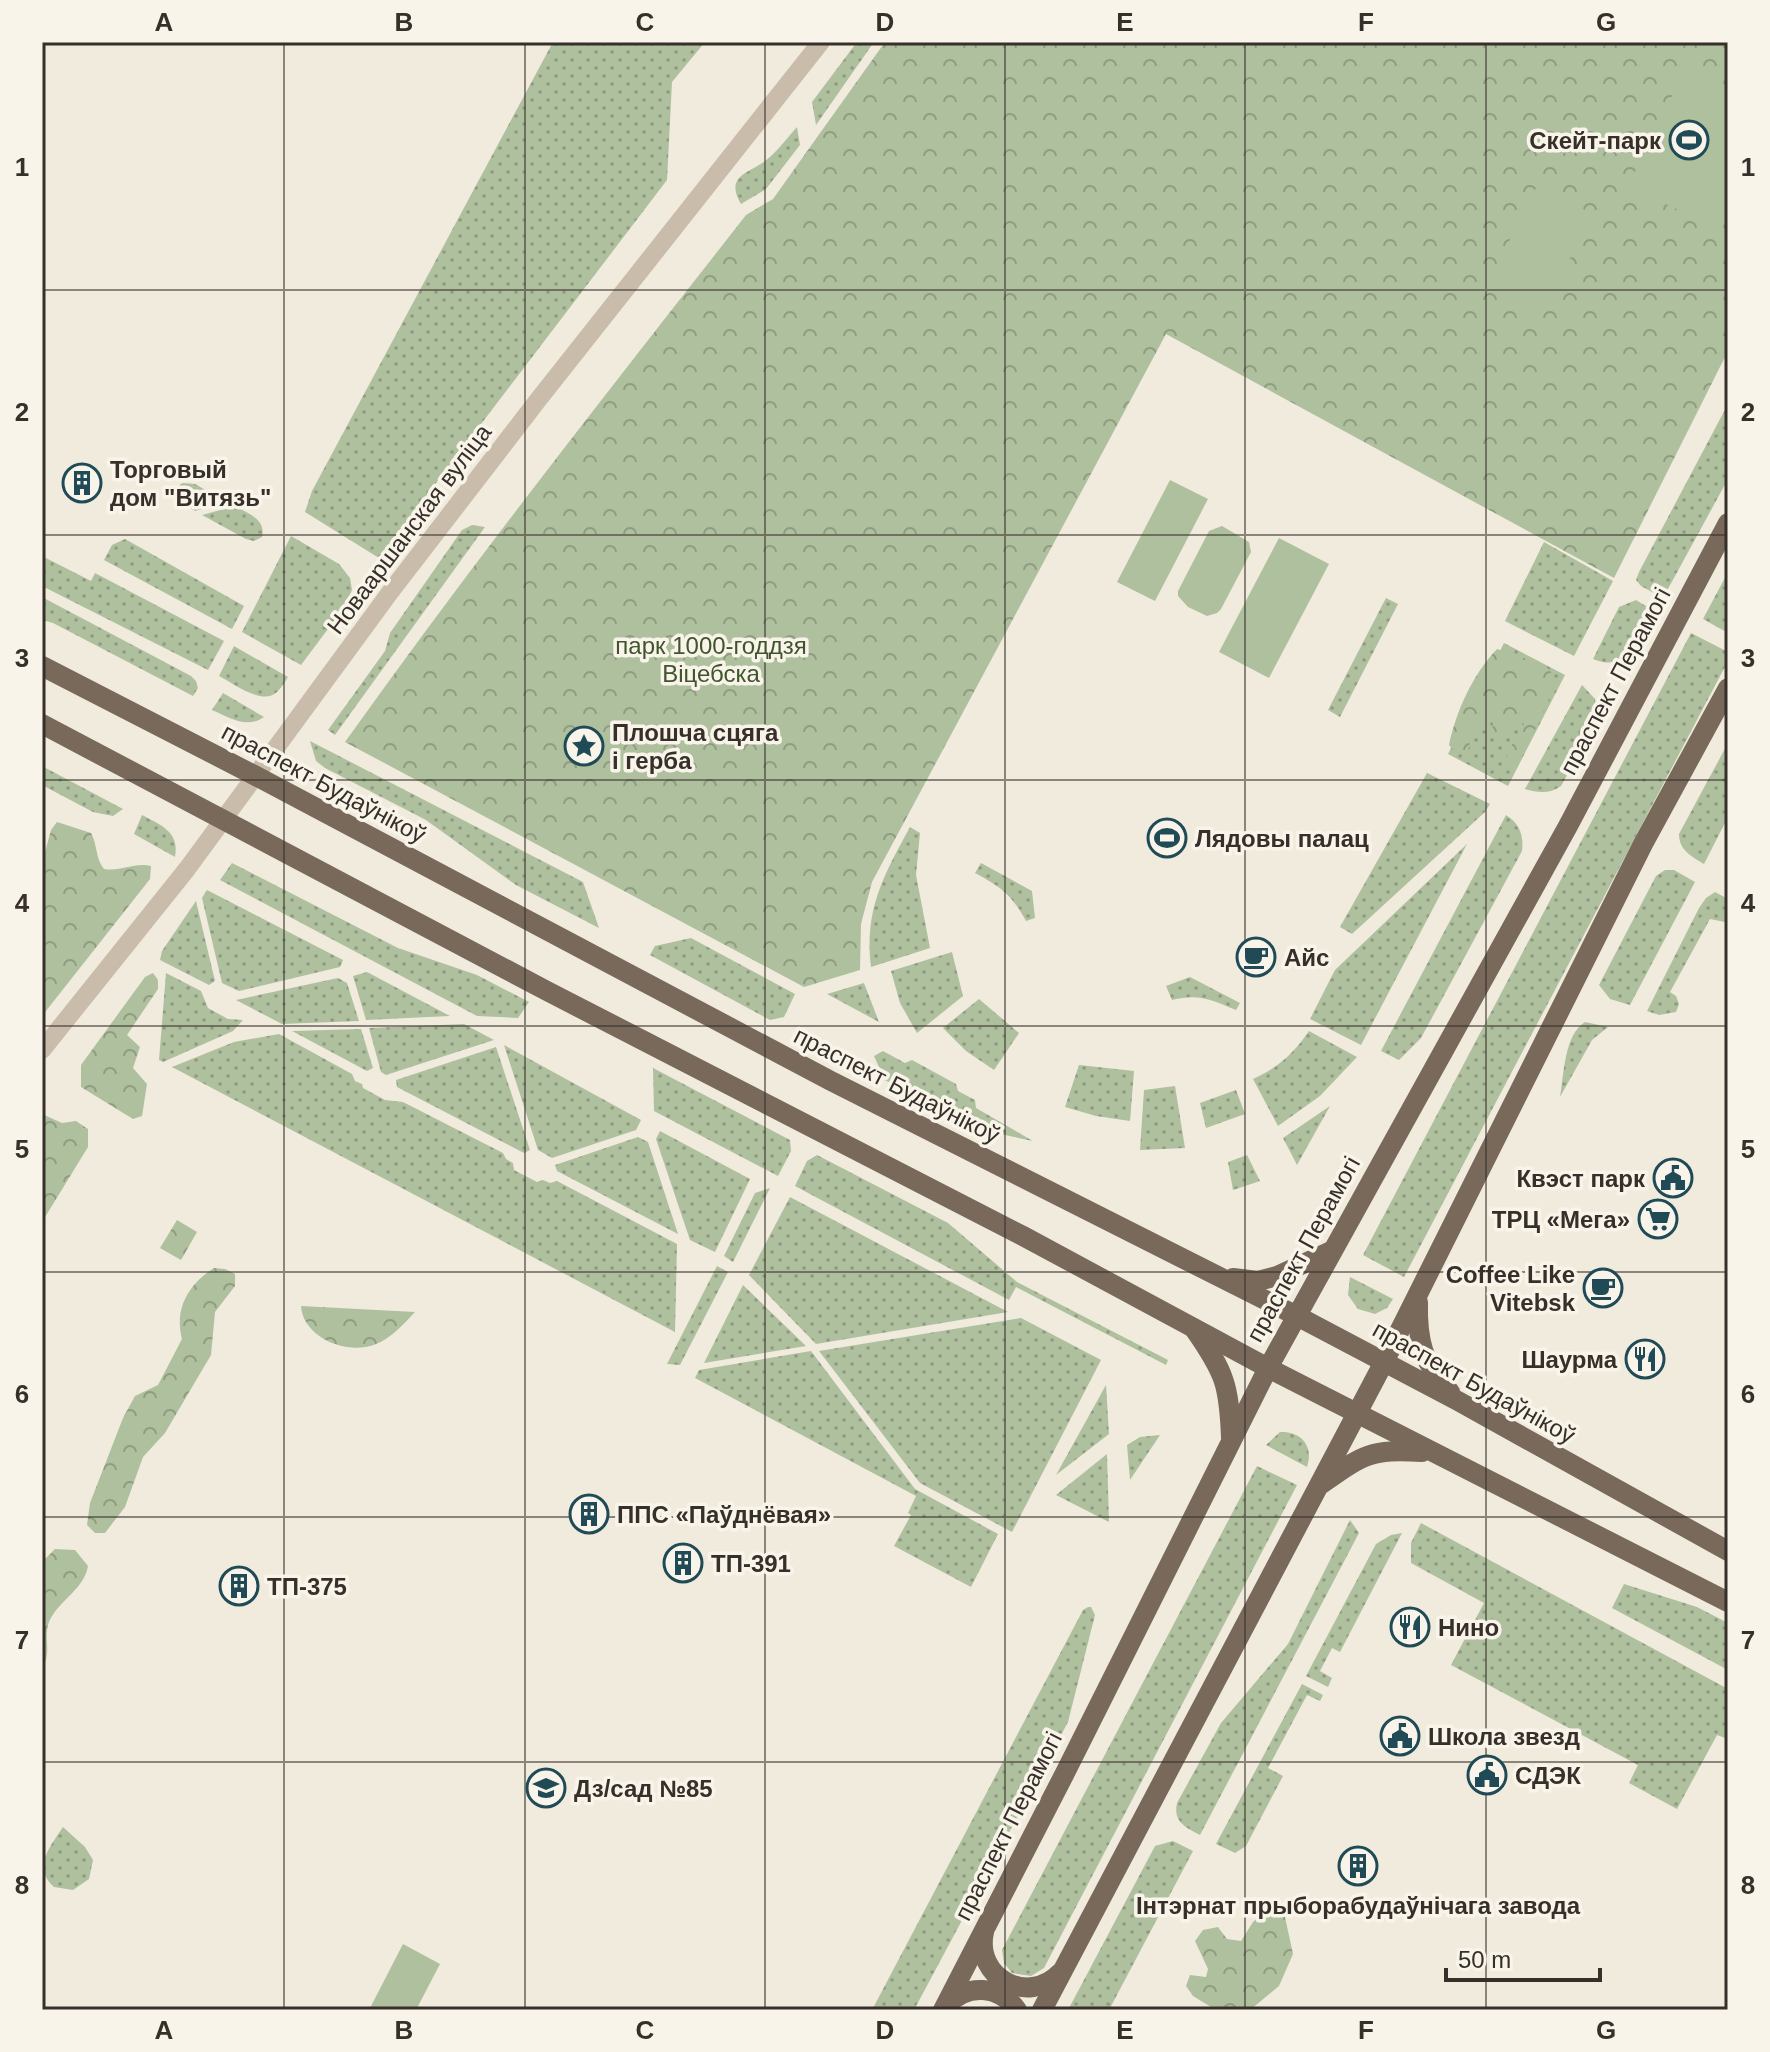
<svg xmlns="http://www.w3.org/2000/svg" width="1770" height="2052" font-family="Arial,sans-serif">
  <defs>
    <pattern id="grass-dots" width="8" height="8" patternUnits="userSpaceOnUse" patternTransform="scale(2)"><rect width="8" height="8" fill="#afc09e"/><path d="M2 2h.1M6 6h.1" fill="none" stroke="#8f9c81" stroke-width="1.8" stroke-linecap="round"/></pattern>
    <pattern id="forest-crowns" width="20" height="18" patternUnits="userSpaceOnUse" patternTransform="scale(2)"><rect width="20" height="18" fill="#afc09e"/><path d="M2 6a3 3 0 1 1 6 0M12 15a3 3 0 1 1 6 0" fill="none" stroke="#8f9c81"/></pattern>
  </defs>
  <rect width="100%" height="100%" fill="#f1ebdd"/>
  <g fill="url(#grass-dots)">
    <polygon points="553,42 705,42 672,82 667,180 379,558 305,512 312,491"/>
    <polygon points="857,42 874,42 816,125 812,102"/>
    <path d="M797,127l3,18 -34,44 -25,15c-16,-28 6,-30 24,-43 12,-9 22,-23 32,-34z"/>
    <polygon points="1728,404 1728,479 1663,598 1641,586 1636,580 1639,572"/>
    <path d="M183,483l12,1 32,18 -32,9 -18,-12c-3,-8 0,-12 6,-16z"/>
    <path d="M235,506c14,8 31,13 27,31l-8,4 -8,-2 -44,-24z"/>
    <polygon points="472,525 485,527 335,735 328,730 385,651 390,633 462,530"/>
    <polygon points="291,536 339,564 350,578 352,590 343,609 301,665 242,632"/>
    <polygon points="125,539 244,606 232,629 104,560 112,545"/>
    <polygon points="1544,542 1613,581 1574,656 1505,621"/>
    <polygon points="42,556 91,581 95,573 224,641 208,670 42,586"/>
    <polygon points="1728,572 1728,633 1703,619"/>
    <polygon points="42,597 191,676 196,681 198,688 193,696 53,623 42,620"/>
    <polygon points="1386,598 1398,604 1340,717 1328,710"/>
    <path d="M1636,600l18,11c-13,25 -26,63 -61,48l26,-52z"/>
    <polygon points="1691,633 1728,652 1728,661 1404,1277 1363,1255"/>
    <polygon points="1504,643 1565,675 1508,786 1448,754"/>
    <path d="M234,646l54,31c-3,5 -7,11 -11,15 -15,14 -44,-9 -58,-16z"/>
    <path d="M1582,685l13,14 3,20 -37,67c-11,8 -23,7 -36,3z"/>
    <path d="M223,693l41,24c-17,12 -34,1 -52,-7z"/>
    <polygon points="310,741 583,882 599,928 516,885 426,820 325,768 316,761"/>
    <path d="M1728,743v74l-24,47c-13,-8 -25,-14 -25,-30z"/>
    <polygon points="42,766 123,809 113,816 93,812 42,785"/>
    <polygon points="1427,773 1490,804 1485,812 1352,934 1340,927"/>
    <path d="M142,815c19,10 38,17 33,42l-41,-23z"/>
    <path d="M1506,815c13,8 18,20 16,36l-101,187 -22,22 -18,-9z"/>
    <path d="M910,827l10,6 -4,42 14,73 -59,19c-7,-58 13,-92 39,-140z"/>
    <polygon points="1467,844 1361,1045 1310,1019 1335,970"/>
    <polygon points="232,863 398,948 477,975 529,1002 518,1018 477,1016 220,880"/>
    <path d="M981,863l51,28 3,27 -9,3c-14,-26 -25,-34 -51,-48z"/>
    <polygon points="1665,870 1674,870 1695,882 1630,1005 1610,999 1599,985 1656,876"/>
    <polygon points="207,890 343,960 340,967 239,991 222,983 202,898"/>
    <polygon points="1715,892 1728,899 1728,918 1725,922 1710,919 1670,992 1676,996 1679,1004 1676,1012 1659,1015 1647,1011 1699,908 1706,898"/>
    <polygon points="196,901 215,981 209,985 160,960 162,951"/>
    <polygon points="691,938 795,994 784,1017 770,1020 650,955 655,946"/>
    <polygon points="952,952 963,996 917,1033 900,1003 891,971"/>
    <polygon points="367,972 450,1016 366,1020 353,976"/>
    <polygon points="166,973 201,991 208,1008 228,1019 243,1020 233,1031 163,1062 159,1060"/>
    <path d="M1190,977l50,26 -4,7c-24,-10 -37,-17 -64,-10l-6,-14z"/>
    <polygon points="338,978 347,983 359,1021 282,1024 236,1000"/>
    <polygon points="864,983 879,1022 827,994"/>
    <polygon points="979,999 1019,1033 994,1070 966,1051 943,1028"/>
    <path d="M1585,1022l23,5 -16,13 -32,57c4,-22 4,-62 25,-75z"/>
    <polygon points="464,1024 494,1040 386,1075 381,1072 369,1028"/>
    <polygon points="361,1029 373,1068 367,1071 292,1031"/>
    <path d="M1309,1031l48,26 -37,39 -42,30 -25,-47c25,-11 41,-26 56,-48z"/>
    <polygon points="279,1034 352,1074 355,1081 362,1084 363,1088 385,1100 403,1102 503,1153 506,1159 513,1163 514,1170 537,1182 543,1180 550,1183 557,1181 677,1244 675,1332 172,1067 234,1042"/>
    <polygon points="504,1045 641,1120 636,1130 552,1158 538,1150"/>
    <polygon points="496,1047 530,1150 524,1153 397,1087 396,1080"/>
    <polygon points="883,1051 905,1063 912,1060 956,1084 958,1091 975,1100 976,1108 1033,1141 981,1130 885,1080 874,1056"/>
    <polygon points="1079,1065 1134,1071 1130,1121 1096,1116 1065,1107"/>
    <polygon points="653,1068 790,1140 791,1151 778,1176 654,1111"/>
    <polygon points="1175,1086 1185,1148 1140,1150 1144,1090"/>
    <polygon points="1236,1090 1245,1114 1206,1128 1200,1103"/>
    <polygon points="1330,1106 1297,1165 1283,1138"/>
    <polygon points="660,1131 750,1179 715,1252 690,1240 656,1139"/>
    <polygon points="638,1137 648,1142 678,1234 557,1171 555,1165"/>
    <polygon points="817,1155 948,1223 1017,1282 1168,1360 1166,1365 1016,1287 1009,1300 795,1186 807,1161"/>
    <polygon points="1247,1155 1260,1181 1233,1190 1228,1162"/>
    <polygon points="770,1188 733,1262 724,1256 755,1193"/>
    <polygon points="790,1197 1008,1312 816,1344 749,1275"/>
    <polygon points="717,1266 728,1272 680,1365 667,1364"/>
    <polygon points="1350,1277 1393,1299 1387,1308 1375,1314 1358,1309 1348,1295"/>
    <polygon points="743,1285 806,1346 704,1363"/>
    <polygon points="1021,1318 1101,1360 1012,1532 920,1483 819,1351"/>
    <polygon points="811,1351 915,1489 998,1534 971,1587 894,1546 911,1515 908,1513 916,1496 695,1378 699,1370"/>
    <polygon points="1106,1385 1109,1434 1056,1475"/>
    <path d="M1280,1432c21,-1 34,14 27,35l-41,-22z"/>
    <polygon points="1160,1435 1130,1480 1127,1445 1140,1437"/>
    <polygon points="1107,1454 1109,1522 1056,1495"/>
    <polygon points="1257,1466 1297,1485 1044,1968 1031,1976 1012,1973 1004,1963 1002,1950"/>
    <path d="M1350,1520l9,13 -159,302c-15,-8 -27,-13 -23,-32l44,-80 67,-79z"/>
    <polygon points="1421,1523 1728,1689 1728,1739 1717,1735 1677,1809 1629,1783 1638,1765 1451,1665 1484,1603 1411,1563 1411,1543"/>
    <polygon points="1402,1533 1340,1652 1332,1648 1320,1671 1332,1678 1328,1687 1306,1676 1376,1544 1391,1535"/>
    <polygon points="1624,1584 1697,1607 1728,1623 1728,1670 1612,1608"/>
    <polygon points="1088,1607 1091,1607 1095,1615 1068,1722 914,2010 872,2010 1083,1610"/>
    <polygon points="1302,1684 1323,1695 1320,1701 1307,1695 1268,1768 1283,1776 1246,1846 1235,1853 1216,1844"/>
    <path d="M63,1827l22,20 8,13 -4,19 -16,11 -19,-3c-22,-20 -4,-40 9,-60z"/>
    <polygon points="1173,1841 1193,1851 1109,2010 1068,2010 1155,1846"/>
  </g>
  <g fill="url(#forest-crowns)">
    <path d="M885,42h843v309l-114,227 -448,-244 -294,548 -11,42 -1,46 -56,17 -459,-245c128,-180 265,-353 401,-527l27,-16z"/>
    <path d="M1497,649l48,16 8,10 -5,28 -34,70 -7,-3c-5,-18 10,-30 17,-46l-6,-4 -19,22 -7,-5 1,-14 -4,-5c-16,5 -18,20 -21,34l-12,2 -7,-9c7,-34 24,-71 48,-96z"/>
    <path d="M57,822l34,11c7,13 4,25 13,36 18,3 29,-7 47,-3l-1,13 -108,137v-153l9,-33z"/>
    <polygon points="153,973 158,980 158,989 127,1035 140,1047 133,1068 147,1084 142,1116 133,1119 81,1087 81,1065 145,977"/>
    <polygon points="42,1114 62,1123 76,1121 88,1129 88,1147 42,1222"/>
    <polygon points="177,1220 197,1232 181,1260 160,1248"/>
    <path d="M214,1268l11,1 10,5v12l-20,26 -4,43 -46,78 -22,24 -18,50 -20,26h-10l-8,-8 3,-22 33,-85 12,-22 23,-11 24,-46c-8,-31 7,-55 32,-71z"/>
    <path d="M301,1306l114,6c-11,12 -24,26 -39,32 -28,12 -73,-6 -75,-38z"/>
    <path d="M55,1549l20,1 13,16c-4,25 -33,36 -40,59 -4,17 4,25 -6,45v-108z"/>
    <polygon points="1268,1909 1285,1917 1293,1954 1279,1986 1250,2010 1211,2010 1211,2007 1193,1996 1186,1986 1190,1975 1206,1977 1208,1969 1195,1941 1203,1930 1218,1927 1227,1939 1241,1941 1253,1922"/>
  </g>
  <g fill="#afc09e">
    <polygon points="1683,73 1728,94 1728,194 1712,226 1628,186"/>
    <polygon points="1537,186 1593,214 1540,317 1485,289"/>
    <polygon points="1170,480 1208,499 1155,601 1117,582"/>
    <polygon points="1222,526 1249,542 1251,552 1221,609 1217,613 1207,616 1188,607 1178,596 1178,591 1209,531"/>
    <polygon points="1279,538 1329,564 1269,678 1219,652"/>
    <polygon points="403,1944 440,1964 416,2010 369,2010"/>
  </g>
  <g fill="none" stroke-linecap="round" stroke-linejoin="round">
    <polyline stroke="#c9bcaa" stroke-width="18" points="42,1050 187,869 391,591 538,400 821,42"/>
    <g stroke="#78695b" stroke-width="20">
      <polyline points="42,666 254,775 831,1081 1297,1316 1458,1401 1728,1551"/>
      <polyline points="42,724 547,991 1023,1236 1268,1368 1728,1602"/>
      <polyline points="1233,1278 1258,1281 1277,1276 1331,1251"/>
      <path d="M1418,1302c-1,40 5,61 32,90"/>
      <path d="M1195,1330c30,43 34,55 36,107"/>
      <path d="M1323,1483c41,-29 48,-34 99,-31"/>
      <path d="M984,1932c-10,46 44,74 76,41"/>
      <path d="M946,2006c21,-23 53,-21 71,4"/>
      <polyline points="943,2010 1065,1773 1268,1368 1568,826 1728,523"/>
      <polyline points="1042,2010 1384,1362 1643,844 1728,688"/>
    </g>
  </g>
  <path fill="none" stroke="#372f29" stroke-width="2" stroke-opacity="0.55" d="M284,42v1968M525,42v1968M765,42v1968M1005,42v1968M1245,42v1968M1486,42v1968M42,290h1686M42,535h1686M42,780h1686M42,1026h1686M42,1272h1686M42,1517h1686M42,1762h1686"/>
  <defs>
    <g id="stadium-ring" transform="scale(2)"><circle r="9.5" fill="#f9f4ea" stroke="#204b56" stroke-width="1.5"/><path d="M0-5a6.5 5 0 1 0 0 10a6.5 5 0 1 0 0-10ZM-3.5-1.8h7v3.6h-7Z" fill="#204b56"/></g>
    <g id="building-ring" transform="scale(2)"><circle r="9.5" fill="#f9f4ea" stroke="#204b56" stroke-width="1.5"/><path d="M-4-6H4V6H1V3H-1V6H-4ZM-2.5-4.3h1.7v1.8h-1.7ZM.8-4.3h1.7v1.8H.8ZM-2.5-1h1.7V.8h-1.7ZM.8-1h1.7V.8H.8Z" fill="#204b56"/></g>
    <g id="sight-ring" transform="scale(2)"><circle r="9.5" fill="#f9f4ea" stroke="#204b56" stroke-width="1.5"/><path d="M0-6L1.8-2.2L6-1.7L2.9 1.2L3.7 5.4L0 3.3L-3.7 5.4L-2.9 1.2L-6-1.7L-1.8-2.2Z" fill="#204b56"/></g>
    <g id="cafe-ring" transform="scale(2)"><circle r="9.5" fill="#f9f4ea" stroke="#204b56" stroke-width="1.5"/><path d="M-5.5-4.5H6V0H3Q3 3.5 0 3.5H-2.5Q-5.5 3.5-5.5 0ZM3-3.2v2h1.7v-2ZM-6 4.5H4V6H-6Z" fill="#204b56"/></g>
    <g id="civic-ring" transform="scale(2)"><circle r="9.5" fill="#f9f4ea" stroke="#204b56" stroke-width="1.5"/><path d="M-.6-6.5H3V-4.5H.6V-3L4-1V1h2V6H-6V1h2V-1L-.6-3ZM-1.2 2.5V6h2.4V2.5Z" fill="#204b56"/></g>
    <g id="supermarket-ring" transform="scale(2)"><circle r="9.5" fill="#f9f4ea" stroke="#204b56" stroke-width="1.5"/><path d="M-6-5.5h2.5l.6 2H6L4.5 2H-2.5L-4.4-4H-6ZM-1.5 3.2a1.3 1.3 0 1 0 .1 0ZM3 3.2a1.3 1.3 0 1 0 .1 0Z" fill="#204b56"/></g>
    <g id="restaurant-ring" transform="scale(2)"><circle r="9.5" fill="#f9f4ea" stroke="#204b56" stroke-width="1.5"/><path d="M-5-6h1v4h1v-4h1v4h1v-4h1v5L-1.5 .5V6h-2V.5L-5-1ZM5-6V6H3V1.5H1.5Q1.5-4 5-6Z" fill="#204b56"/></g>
    <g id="school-ring" transform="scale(2)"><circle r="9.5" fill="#f9f4ea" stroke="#204b56" stroke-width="1.5"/><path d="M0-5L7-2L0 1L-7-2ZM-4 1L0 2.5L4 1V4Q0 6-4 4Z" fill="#204b56"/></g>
  </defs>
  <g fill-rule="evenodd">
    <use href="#stadium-ring" x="1689" y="140"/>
    <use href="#building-ring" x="82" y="483"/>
    <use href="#sight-ring" x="584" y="746"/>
    <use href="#stadium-ring" x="1167" y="838"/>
    <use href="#cafe-ring" x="1256" y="957"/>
    <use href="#civic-ring" x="1673" y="1178"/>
    <use href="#supermarket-ring" x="1658" y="1219"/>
    <use href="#cafe-ring" x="1603" y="1288"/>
    <use href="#restaurant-ring" x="1645" y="1359"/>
    <use href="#building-ring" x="589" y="1514"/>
    <use href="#building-ring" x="683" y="1563"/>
    <use href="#building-ring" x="239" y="1586"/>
    <use href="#restaurant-ring" x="1410" y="1627"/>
    <use href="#civic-ring" x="1400" y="1736"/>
    <use href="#civic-ring" x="1487" y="1775"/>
    <use href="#school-ring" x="546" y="1788"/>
    <use href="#building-ring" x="1358" y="1866"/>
  </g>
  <g text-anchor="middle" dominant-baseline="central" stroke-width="7" stroke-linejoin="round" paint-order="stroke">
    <g font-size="24" font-weight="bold" fill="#372f29" stroke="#f9f4ea" text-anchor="start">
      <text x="1661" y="140" text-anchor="end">Скейт-парк</text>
      <text x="110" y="469">Торговый<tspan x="110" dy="28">дом "Витязь"</tspan></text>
      <text x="612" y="732">Плошча сцяга<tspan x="612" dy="28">і герба</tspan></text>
      <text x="1195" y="838">Лядовы палац</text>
      <text x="1284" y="957">Айс</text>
      <text x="1645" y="1178" text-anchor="end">Квэст парк</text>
      <text x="1630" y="1219" text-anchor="end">ТРЦ «Мега»</text>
      <text x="1575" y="1274" text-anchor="end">Coffee Like<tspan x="1575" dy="28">Vitebsk</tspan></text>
      <text x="1617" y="1359" text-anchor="end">Шаурма</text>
      <text x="617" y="1514">ППС «Паўднёвая»</text>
      <text x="711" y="1563">ТП-391</text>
      <text x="267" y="1586">ТП-375</text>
      <text x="1438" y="1627">Нино</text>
      <text x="1428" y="1736">Школа звезд</text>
      <text x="1515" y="1775">СДЭК</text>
      <text x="574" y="1788">Дз/сад №85</text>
      <text x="1358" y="1905" text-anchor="middle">Інтэрнат прыборабудаўнічага завода</text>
    </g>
    <g font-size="24" fill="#372f29" stroke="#f9f4ea">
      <text transform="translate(409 529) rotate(-53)">Новааршанская вуліца</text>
      <text transform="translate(1615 681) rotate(-62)">праспект Перамогі</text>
      <text transform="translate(324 783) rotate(28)">праспект Будаўнікоў</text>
      <text transform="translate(897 1085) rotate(27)">праспект Будаўнікоў</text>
      <text transform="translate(1303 1249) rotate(-61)">праспект Перамогі</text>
      <text transform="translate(1474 1382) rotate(29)">праспект Будаўнікоў</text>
      <text transform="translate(1008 1826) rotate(-63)">праспект Перамогі</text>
    </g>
    <g font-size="24" fill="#40542e" stroke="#f9f4ea">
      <text x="711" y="645">парк 1000-годдзя<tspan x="711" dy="28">Віцебска</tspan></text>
    </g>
  </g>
  <rect width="1770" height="2052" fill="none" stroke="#f9f4ea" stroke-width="88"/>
  <path d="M1446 1968v12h154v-12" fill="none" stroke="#372f29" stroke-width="4"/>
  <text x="1458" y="1968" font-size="24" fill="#372f29" stroke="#f9f4ea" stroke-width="6" paint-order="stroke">50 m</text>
  <rect x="44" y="44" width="1682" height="1964" fill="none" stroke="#372f29" stroke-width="3"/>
  <g font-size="26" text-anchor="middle" font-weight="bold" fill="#372f29">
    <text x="164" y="31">A</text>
    <text x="404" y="31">B</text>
    <text x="645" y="31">C</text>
    <text x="885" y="31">D</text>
    <text x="1125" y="31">E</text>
    <text x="1366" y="31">F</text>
    <text x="1606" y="31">G</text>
    <text x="22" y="176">1</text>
    <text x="1748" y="176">1</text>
    <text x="22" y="421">2</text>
    <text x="1748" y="421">2</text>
    <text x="22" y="667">3</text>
    <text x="1748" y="667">3</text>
    <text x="22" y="912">4</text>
    <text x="1748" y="912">4</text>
    <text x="22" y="1158">5</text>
    <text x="1748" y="1158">5</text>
    <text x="22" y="1403">6</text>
    <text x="1748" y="1403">6</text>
    <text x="22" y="1649">7</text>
    <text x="1748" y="1649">7</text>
    <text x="22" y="1894">8</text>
    <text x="1748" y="1894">8</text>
    <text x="164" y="2039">A</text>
    <text x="404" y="2039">B</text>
    <text x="645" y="2039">C</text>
    <text x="885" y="2039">D</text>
    <text x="1125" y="2039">E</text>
    <text x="1366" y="2039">F</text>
    <text x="1606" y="2039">G</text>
  </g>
</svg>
